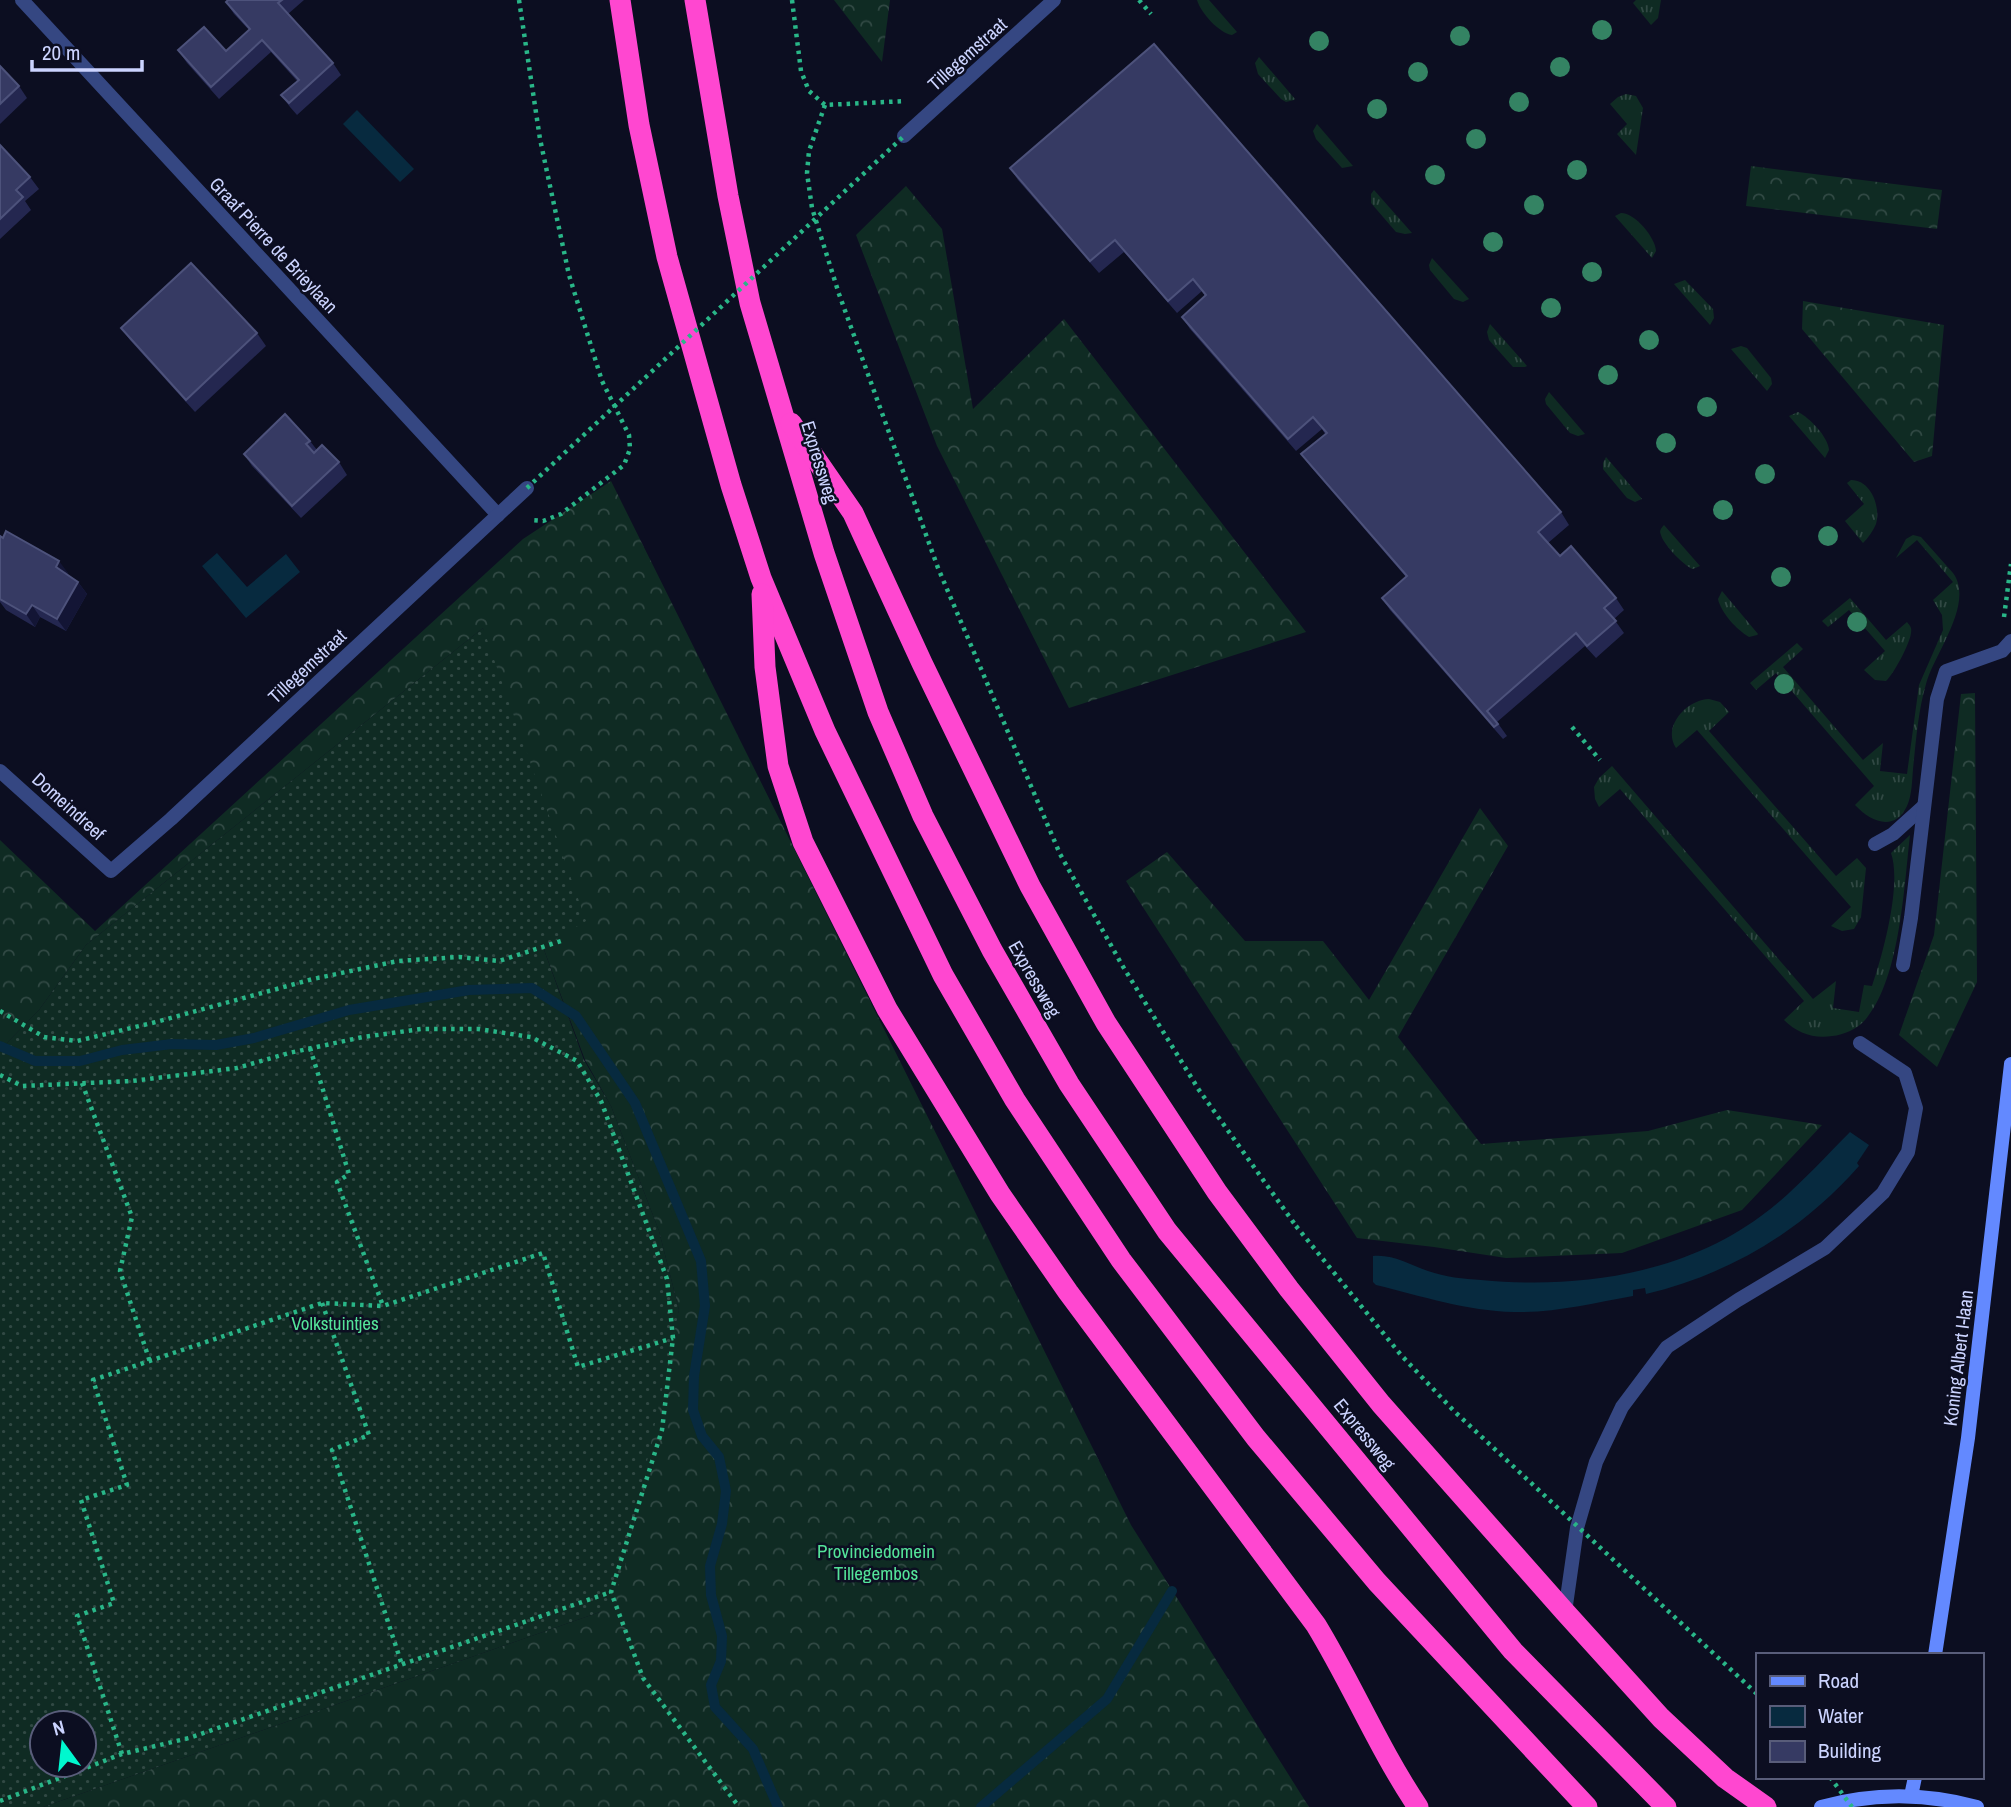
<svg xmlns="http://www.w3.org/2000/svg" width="2011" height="1807" font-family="'Archivo Narrow',sans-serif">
  <defs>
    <pattern id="grass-tufts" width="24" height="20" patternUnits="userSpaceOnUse" patternTransform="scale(1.75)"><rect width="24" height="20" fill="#0f2b23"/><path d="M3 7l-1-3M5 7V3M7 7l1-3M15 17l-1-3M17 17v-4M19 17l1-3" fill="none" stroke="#314944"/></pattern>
    <pattern id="forest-crowns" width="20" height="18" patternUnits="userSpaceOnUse" patternTransform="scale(1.75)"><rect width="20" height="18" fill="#0f2b23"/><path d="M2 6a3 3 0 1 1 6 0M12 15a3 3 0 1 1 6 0" fill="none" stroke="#314944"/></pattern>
    <pattern id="garden-dots" width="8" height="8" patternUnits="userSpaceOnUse" patternTransform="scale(1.75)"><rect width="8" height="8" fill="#0f2b23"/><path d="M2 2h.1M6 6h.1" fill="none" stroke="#314944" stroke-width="1.8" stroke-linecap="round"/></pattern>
  </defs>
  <rect width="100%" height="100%" fill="#0c0e21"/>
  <g fill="url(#grass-tufts)">
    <path d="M1197,0h12l28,32 -5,3c-13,-2 -31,-22 -35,-35z"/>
    <polygon points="1636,0 1661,0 1658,18 1651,25 1633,3"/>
    <polygon points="1259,57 1295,99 1294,100 1286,102 1281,99 1258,74 1255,63"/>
    <polygon points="1626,94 1636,96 1643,108 1636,155 1617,134 1627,124 1610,104 1618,97"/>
    <polygon points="1317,124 1353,166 1342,168 1316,139 1313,131"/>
    <polygon points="1374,190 1412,233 1405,234 1396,232 1371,203 1371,194"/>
    <path d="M1621,213c14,0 34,24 35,38l-4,7 -37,-42z"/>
    <polygon points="1432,258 1469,299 1463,302 1454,299 1430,270 1429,265"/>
    <polygon points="1685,280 1713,309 1714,318 1710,325 1674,284"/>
    <polygon points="1490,324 1527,366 1525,367 1513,367 1489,340 1487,332"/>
    <polygon points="1741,346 1747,348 1771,378 1772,384 1767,391 1731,349"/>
    <polygon points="1549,392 1585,434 1578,436 1570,433 1546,404 1545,399"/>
    <path d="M1798,412c12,6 30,25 31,38l-4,8 -36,-42z"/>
    <polygon points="1606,457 1642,499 1635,502 1627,498 1603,469 1603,463"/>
    <path d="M1851,480c20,0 30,27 25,44 -3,7 -8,14 -13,19l-18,-22 19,-17 -17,-21z"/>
    <path d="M1664,525l36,41 -7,3c-8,-2 -30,-25 -32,-34 -2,-5 0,-6 3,-10z"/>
    <path d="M1913,535l8,2 32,36c22,30 -19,81 -27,111 -8,27 -10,57 -13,85 -1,12 -1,26 -6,37 -13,27 -37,15 -52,-1l19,-19 -98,-113 -20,17 -6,-7 47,-40 6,6 -20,18 80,93 20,-17 -3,28 27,3 12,-89 24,-55 -1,-15 -9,-15 20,-18 -36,-42 -21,18 10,-19z"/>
    <path d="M1722,591l36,43 -1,1 -8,2c-12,-7 -28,-24 -31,-38z"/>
    <path d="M1850,598l36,42 21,-18c3,4 5,5 4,11 -1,10 -17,41 -25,48l-11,-1 -11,-10 21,-19 -36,-41 -21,17 -6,-6z"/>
    <path d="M1709,699l11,3 9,10 -20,19 127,145 21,-18 9,10 -5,49 -7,12 -12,2 -11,-5 20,-19 -154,-177 -21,18c-14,-21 10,-48 33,-49z"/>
    <path d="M1612,766l201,233 23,-18 -3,27 26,4 5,-27 8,1c11,-32 30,-102 19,-133l19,-18c-6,52 -10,145 -45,185 -8,9 -21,15 -33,16 -18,3 -35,-3 -48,-16l20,-19 -184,-212 -21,18 -4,-8 -1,-12 5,-9z"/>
  </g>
  <g fill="url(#forest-crowns)">
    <polygon points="834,0 890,0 882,62"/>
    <polygon points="1751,166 1942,190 1937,229 1746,206"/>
    <polygon points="906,186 942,229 973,409 1064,319 1306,632 1069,708 937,446 856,235"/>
    <polygon points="1803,301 1944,325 1932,456 1914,462 1802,329"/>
    <polygon points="611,481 1131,1525 1309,1807 43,1807 600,1612 679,1310 659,1231 611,1106 585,1060 543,947 483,628 86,945 39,1010 0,1050 0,840 95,931 523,539"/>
    <polygon points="1975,693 1977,982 1937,1067 1899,1035 1934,935 1961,694"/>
    <polygon points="1480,808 1508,846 1398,1037 1481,1144 1648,1131 1727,1110 1822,1125 1742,1210 1622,1253 1506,1258 1434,1247 1357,1238 1126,881 1167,852 1245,941 1323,941 1369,1000"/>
  </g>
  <path fill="url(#garden-dots)" fill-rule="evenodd" d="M483,628l103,293 -43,26 41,113 27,46 48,125 20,79 -57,270 -22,32 -557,195h-43v-757l39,-40 47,-65zM42,1723h42v42h-42z"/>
  <g fill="#072a3f">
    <polygon points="357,110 414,169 400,182 343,124"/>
    <polygon points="217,553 247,587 286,554 300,572 246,618 202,566"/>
    <path d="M1850,1132l19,13 -12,18 2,3c-57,65 -129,108 -213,128l-1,-6 -12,2v6c-39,7 -79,17 -119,16 -47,-1 -93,-16 -138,-27l-3,-3v-26c20,-2 37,9 55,15 17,6 36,8 53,9 96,9 200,-5 280,-64 33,-24 60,-55 89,-84z"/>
  </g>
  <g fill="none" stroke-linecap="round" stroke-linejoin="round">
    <g stroke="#072a3f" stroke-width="10">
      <polyline points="0,1046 35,1061 80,1061 122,1050 172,1044 216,1045 254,1038 349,1010 469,990 532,988 576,1016 635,1103 701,1261 705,1306 694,1376 693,1410 702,1436 719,1457 726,1491 722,1524 710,1566 711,1595 722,1636 721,1661 711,1685 715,1707 753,1749 778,1807"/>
      <polyline points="981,1807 1107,1699 1172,1591"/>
    </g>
    <g stroke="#29b688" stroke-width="4.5" stroke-dasharray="3.5 5" stroke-linecap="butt">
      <polyline points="519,0 540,139 569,275 602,381 629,435 630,449 624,465 561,514 543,521 530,520"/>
      <polyline points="792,0 801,71 809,91 825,105 906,101"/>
      <polyline points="1139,0 1151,14"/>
      <polyline points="825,105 809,151 807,173 812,208 839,294 938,568 1060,854 1122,965 1199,1090 1296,1226"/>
      <polyline points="2004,617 2011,564"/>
      <polyline points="1572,727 1600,760"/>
      <polyline points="0,1011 44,1037 77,1041 156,1022 313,979 398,961 459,957 499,961 561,941"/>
      <polyline points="310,1048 349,1174 337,1182 383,1306"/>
      <polyline points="0,1075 22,1086 132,1081 237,1068 289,1053 363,1037 421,1029 478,1029 531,1037 577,1061 601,1101 667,1279 673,1338 662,1430 611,1592 643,1678 739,1807"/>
      <polyline points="82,1083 132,1217 120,1271 150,1362"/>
      <polyline points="322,1303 369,1435 332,1450 402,1665"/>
      <polyline points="122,1754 77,1616 114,1603 81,1500 127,1485 93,1380 322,1303 383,1306 543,1253 578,1367 673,1338"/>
      <polyline points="0,1801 122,1754 189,1738 611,1592"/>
    </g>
    <g stroke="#354782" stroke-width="14">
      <polyline points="1875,844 1893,834 1924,806"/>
      <polyline points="1903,965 1911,918 1937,699 1946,671 2002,651 2011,641"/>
      <polyline points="1565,1612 1577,1528 1596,1462 1622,1407 1667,1347 1738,1300 1825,1248 1883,1193 1908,1152 1916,1108 1905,1073 1860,1043"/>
    </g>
    <g stroke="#354782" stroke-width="14">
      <polyline points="22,0 498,515"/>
      <polyline points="904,136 1054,0"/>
      <polyline points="0,771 111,871 171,819 527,488"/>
    </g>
    <g stroke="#6389ff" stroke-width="14">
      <polyline points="1935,1655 1968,1438 2011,1064"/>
      <polyline points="1911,1796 1915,1777"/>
      <path d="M1821,1807c51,-14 105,-14 156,0"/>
    </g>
    <g stroke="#ff47d0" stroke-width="21">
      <polyline points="620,0 639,125 667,257 731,485 761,578 825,731 943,975 1015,1100 1121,1260 1256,1438 1377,1582 1587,1807"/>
      <polyline points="695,0 728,196 750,303 824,553 878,712 923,816 992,950 1069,1084 1167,1231 1513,1651 1666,1807"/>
      <polyline points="791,423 853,513 922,663 1030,886 1106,1023 1217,1192 1289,1289 1381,1404 1565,1612 1661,1718 1725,1778 1766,1807"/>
      <path d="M762,594l3,73 13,99 25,76 84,167 113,185 68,98 248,333c36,59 63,124 102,182"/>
    </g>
    <g stroke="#29b688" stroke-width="4.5" stroke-dasharray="3.5 5" stroke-linecap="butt">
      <polyline points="527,488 904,136"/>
      <polyline points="1296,1226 1401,1355 1454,1411 1757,1694"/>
      <polyline points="1830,1777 1852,1807"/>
    </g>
  </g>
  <g fill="#348363">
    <circle cx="1602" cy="30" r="10"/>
    <circle cx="1460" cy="36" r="10"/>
    <circle cx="1319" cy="41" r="10"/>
    <circle cx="1560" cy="67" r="10"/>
    <circle cx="1418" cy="72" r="10"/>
    <circle cx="1519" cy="102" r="10"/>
    <circle cx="1377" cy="109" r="10"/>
    <circle cx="1476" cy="139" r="10"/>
    <circle cx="1577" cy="170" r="10"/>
    <circle cx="1435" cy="175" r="10"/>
    <circle cx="1534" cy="205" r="10"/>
    <circle cx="1493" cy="242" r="10"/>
    <circle cx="1592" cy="272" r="10"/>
    <circle cx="1551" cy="308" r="10"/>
    <circle cx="1649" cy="340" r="10"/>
    <circle cx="1608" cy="375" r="10"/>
    <circle cx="1707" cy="407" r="10"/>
    <circle cx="1666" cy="443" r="10"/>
    <circle cx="1765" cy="474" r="10"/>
    <circle cx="1723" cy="510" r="10"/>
    <circle cx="1828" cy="536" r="10"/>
    <circle cx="1781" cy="577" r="10"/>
    <circle cx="1857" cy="622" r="10"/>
    <circle cx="1784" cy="684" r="10"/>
  </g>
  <g fill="#242750">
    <polygon points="228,0 304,0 288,14 333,63 341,75 297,115 290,107 281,95 297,81 271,52 219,99 187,63 178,50 226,51 249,30 234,14 226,2"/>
    <polygon points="1154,44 1561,512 1569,525 1548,543 1560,556 1616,598 1624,610 1614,619 1624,633 1596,658 1585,646 1497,722 1507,736 1503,739 1390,610 1382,598 1406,577 1310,466 1301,454 1325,434 1322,429 1296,451 1190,329 1182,317 1205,296 1202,291 1177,313 1124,252 1099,273 1018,180 1010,168"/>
    <polygon points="0,66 19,86 27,98 0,124"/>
    <polygon points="0,145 30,177 39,189 25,201 31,210 0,239"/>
    <polygon points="121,328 257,333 266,346 195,412 130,340"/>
    <polygon points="310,441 317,450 339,462 347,475 301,518 252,466 244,454"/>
    <polygon points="0,536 68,573 67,574 78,582 87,594 66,631 40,617 35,627 6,610 0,602"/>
  </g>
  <g fill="#131535">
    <polygon points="59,561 68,573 65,579 56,567"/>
    <polygon points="78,582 87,594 66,631 57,619"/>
    <polygon points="32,605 40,617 35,627 26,614"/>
  </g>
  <g fill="#363a63" stroke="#4d527b" stroke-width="2">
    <polygon points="228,0 282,0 278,3 333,63 289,103 281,95 299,80 262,40 211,87 178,50 204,27 226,51 250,29 226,2"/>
    <polygon points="1154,44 1561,512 1538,532 1560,556 1571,546 1616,598 1604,608 1616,621 1587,646 1576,633 1487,711 1498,724 1494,727 1382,598 1407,576 1301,454 1327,433 1313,417 1288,439 1182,317 1206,295 1193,279 1168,301 1115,240 1090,261 1010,168"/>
    <polygon points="0,66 19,86 0,104"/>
    <polygon points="0,145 30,177 16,190 23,197 0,219"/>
    <polygon points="191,263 257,333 186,400 121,328"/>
    <polygon points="285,414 310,441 306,444 314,453 322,445 339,462 292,506 244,454"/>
    <polygon points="6,531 59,561 56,567 78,582 57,619 32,605 26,614 0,599 0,536 3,538"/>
  </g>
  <g text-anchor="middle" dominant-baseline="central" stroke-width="5" stroke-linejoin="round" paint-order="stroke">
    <g font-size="19" fill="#ccd4ff" stroke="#0c0e21">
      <text transform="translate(967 54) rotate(-42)">Tillegemstraat</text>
      <text transform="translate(274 245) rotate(47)">Graaf Pierre de Brieylaan</text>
      <text transform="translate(820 462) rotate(73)">Expressweg</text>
      <text transform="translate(307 666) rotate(-43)">Tillegemstraat</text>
      <text transform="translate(69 806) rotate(42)">Domeindreef</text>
      <text transform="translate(1035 979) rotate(60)">Expressweg</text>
      <text transform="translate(1958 1358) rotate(-83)">Koning Albert I-laan</text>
      <text transform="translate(1365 1434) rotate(51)">Expressweg</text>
    </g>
    <g font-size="19" fill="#54e399" stroke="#0c0e21">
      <text x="335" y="1323">Volkstuintjes</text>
      <text x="876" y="1551">Provinciedomein<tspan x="876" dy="22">Tillegembos</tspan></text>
    </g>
  </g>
  <rect x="1756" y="1653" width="228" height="126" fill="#0c0e21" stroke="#595d7a" stroke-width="2"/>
  <rect x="1770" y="1676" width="35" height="10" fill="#6389ff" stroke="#595d7a" stroke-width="2"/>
  <text x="1818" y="1688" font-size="21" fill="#ccd4ff">Road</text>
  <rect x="1770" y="1706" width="35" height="21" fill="#072a3f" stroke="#595d7a" stroke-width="2"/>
  <text x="1818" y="1723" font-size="21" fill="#ccd4ff">Water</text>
  <rect x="1770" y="1741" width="35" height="21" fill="#363a63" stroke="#595d7a" stroke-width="2"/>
  <text x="1818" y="1758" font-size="21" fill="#ccd4ff">Building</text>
  <g transform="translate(63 1744) rotate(345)"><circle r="33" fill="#0c0e21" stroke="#595d7a" stroke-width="2"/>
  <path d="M0-5L12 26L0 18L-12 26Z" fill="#00f7ce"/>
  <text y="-10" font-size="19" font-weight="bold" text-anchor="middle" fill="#ccd4ff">N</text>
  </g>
  <path d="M32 60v10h110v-10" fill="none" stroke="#ccd4ff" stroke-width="3.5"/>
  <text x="42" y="60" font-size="21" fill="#ccd4ff" stroke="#0c0e21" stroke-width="5" paint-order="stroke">20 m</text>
</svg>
